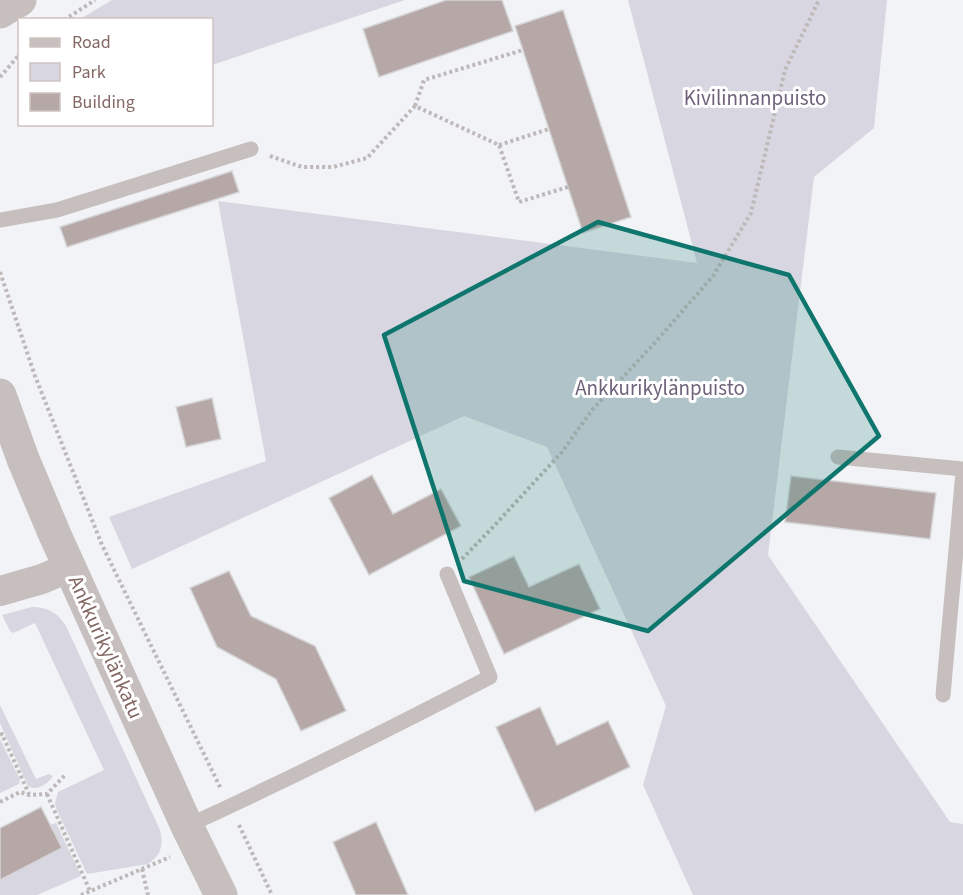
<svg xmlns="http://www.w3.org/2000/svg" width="963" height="895" font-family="'Source Sans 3',sans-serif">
  <rect width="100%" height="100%" fill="#f2f3f6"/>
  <g fill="#d8d6e0">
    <polygon points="112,0 405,0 212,65 212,20 80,19"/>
    <polygon points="628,0 887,0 874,128 814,177 768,555 950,822 963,824 963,895 693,895 643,785 666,706 547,447 464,416 132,569 109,517 266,461 218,201 697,263"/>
    <path d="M32,607c16,0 26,6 34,19l94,204c4,15 1,25 -12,34l-61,10 -31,-66 -1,-5 3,-11 46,-22 -69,-147 -22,10 -3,-2 -8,-16z"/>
    <path d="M0,705l36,74 13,-5 4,2c-5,8 -17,16 -25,10l-28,-63z"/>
    <polygon points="0,739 20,780 19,784 0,793"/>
    <polygon points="56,823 81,876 37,895 0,895 0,880 62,848 50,825"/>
  </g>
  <g fill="#b6a8a7" stroke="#d5d5d7" stroke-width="1.5">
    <polygon points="446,0 502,0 513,31 379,77 363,29"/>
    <polygon points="563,10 631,217 583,233 515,26"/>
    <polygon points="232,171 239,192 67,247 60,227"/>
    <polygon points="212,398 221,439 186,447 176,407"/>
    <polygon points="372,475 393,514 441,489 461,526 369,575 329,498"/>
    <polygon points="791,476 936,493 930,539 785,522"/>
    <polygon points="514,556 529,587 579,564 600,609 504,654 469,577"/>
    <polygon points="229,571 251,616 315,646 346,711 301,731 276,679 217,647 190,588"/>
    <polygon points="540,707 557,745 608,721 630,767 535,812 496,727"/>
    <polygon points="41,807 62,848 0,880 0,828"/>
    <polygon points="376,822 408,895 356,895 333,842"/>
  </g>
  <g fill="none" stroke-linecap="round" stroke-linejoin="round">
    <g stroke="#beb9b8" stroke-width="4" stroke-dasharray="3 3" stroke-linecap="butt">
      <polyline points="64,20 95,0"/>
      <polyline points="0,77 20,54"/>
      <polyline points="415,106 424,80 523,50"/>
      <polyline points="499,145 549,129"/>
      <polyline points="270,156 302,167 333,167 367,158 415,106 499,145 519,202 568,187"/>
      <polyline points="0,272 35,376 102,545 221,789"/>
      <polyline points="462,559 494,526 562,452 592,410 652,346 713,276 751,213 785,70 819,0"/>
      <polyline points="0,735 2,734 29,794"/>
      <polyline points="47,794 90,891"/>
      <polyline points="0,802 20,792 29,795 47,794 66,774"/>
      <polyline points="239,825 272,895"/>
      <polyline points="142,869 148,895"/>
      <polyline points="81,895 170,857"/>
    </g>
    <g stroke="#c7bfbe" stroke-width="15">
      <polyline points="0,220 57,210 251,149"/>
      <polyline points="838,457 963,469"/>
      <polyline points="943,695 963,472"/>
      <path d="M187,826c102,-47 203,-97 303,-149l-43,-103"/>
    </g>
    <polyline stroke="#c7bfbe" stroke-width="30" points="0,591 42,579 70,567"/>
    <g stroke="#c7bfbe" stroke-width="33">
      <polyline points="0,12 20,0"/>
      <polyline points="0,395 23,459 55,535 187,826 221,895"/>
    </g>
  </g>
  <path fill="#0f766e" fill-opacity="0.2" stroke="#0f766e" stroke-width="4.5" stroke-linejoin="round" d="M598,222l191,53 90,161 -231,195 -184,-50 -80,-246z"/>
  <g text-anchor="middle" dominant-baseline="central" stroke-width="6" stroke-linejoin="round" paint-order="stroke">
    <g font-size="21" fill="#6f637b" stroke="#fff">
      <text x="755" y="98">Kivilinnanpuisto</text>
      <text x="660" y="388">Ankkurikylänpuisto</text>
    </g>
    <g font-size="21" fill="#846864" stroke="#fff">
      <text transform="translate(106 647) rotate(66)">Ankkurikylänkatu</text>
    </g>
  </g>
  <rect x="18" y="18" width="195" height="108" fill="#ffffff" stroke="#cec3c1" stroke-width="1.5"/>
  <rect x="30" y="38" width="30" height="9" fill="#c7bfbe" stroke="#cec3c1" stroke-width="1.5"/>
  <text x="72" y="48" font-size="18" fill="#846864">Road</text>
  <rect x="30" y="63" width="30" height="18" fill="#d8d6e0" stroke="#cec3c1" stroke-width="1.5"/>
  <text x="72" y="78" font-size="18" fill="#846864">Park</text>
  <rect x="30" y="93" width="30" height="18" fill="#b6a8a7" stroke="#cec3c1" stroke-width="1.5"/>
  <text x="72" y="108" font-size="18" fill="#846864">Building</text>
</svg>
